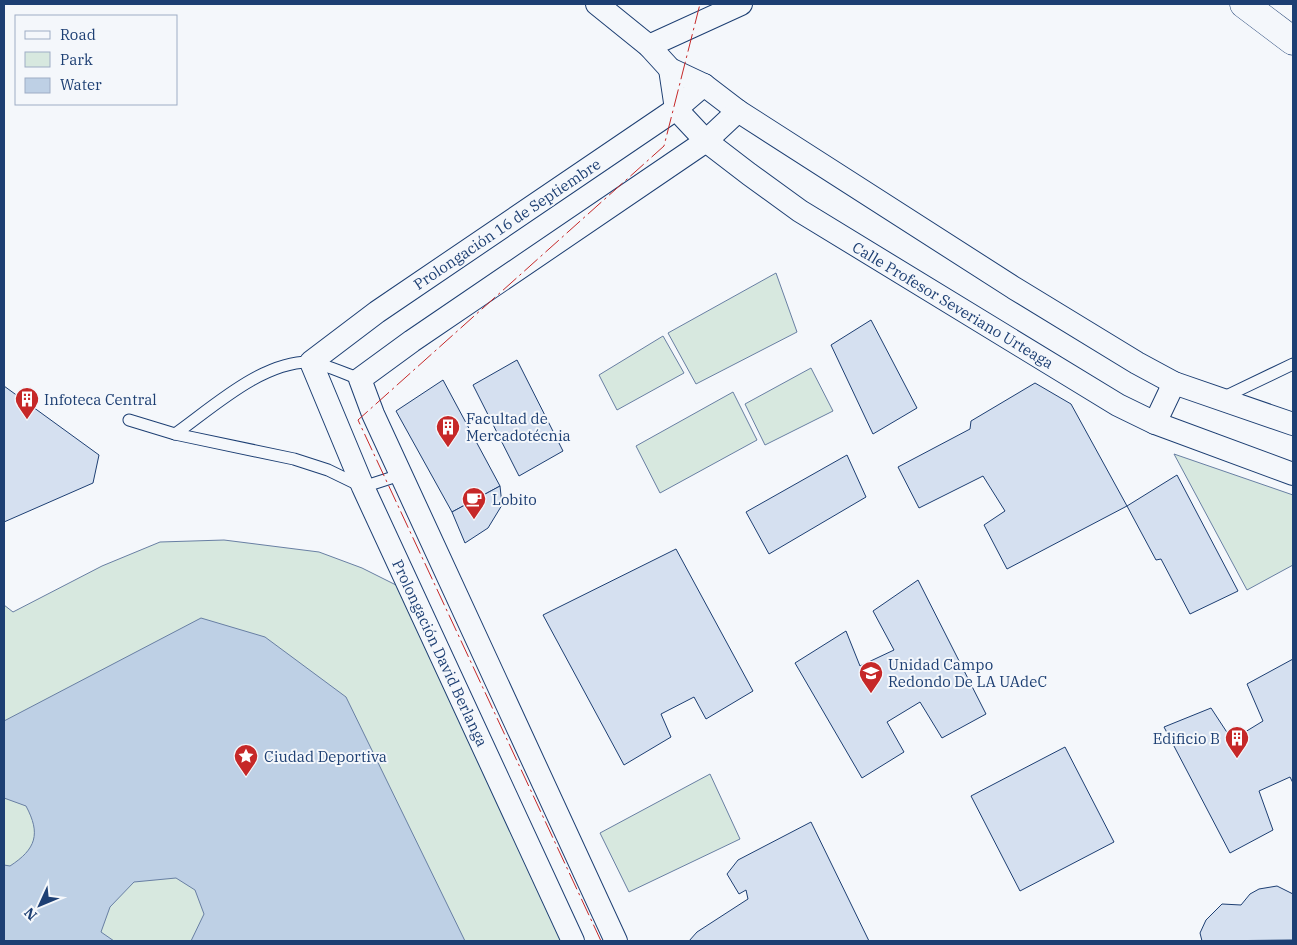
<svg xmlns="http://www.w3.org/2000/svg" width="1297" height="945" font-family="'IBM Plex Serif',serif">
  <rect width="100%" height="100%" fill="#f4f7fb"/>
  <g fill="#d7e8df" stroke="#687fa3">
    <polygon points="776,273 797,332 696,384 668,333"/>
    <polygon points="663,336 684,373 617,410 599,375"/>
    <polygon points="811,368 833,411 765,445 745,404"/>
    <polygon points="733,392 757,440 660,493 636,446"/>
    <polygon points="1174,454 1293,495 1293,565 1247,590"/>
    <polygon points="224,540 319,552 362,568 402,588 565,941 4,941 4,605 13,612 102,566 160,542"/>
    <polygon points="710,774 740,839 629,892 600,833"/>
  </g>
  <path fill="#bed0e5" stroke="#687fa3" d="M201,618l64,19 81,60 119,244h-274l13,-27 -9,-24 -19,-12 -42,4 -24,25 -9,25 13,9h-110v-76l6,1c26,-17 31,-32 16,-60l-22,-8v-77z"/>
  <g fill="#d5e0f0" stroke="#1d3f73">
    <polygon points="871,320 917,408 873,434 831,345"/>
    <polygon points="517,360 563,451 519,476 473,385"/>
    <polygon points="443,380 500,486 452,512 396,411"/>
    <polygon points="1035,383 1071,404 1127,506 1007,569 984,525 1005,511 983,476 919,508 898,467 970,429 971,421"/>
    <polygon points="4,386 99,455 93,483 4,522"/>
    <polygon points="847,455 866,497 769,554 746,512"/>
    <polygon points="1177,475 1238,591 1190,614 1161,559 1156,560 1127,506"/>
    <polygon points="500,486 502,505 488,528 465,543 452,512"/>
    <polygon points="676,549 753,691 706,719 694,697 661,714 671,737 624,765 543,615"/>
    <polygon points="918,580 986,714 942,738 920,702 887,722 904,752 862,778 795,663 846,631 860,666 894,650 873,611"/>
    <polygon points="1293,659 1293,783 1290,777 1259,791 1273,830 1230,853 1164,727 1211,708 1232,740 1263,721 1247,684"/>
    <polygon points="1065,747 1114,842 1020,891 971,796"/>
    <polygon points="811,822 869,941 689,941 697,932 748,899 746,890 739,894 727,874 738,860"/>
    <polygon points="1277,886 1293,894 1293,940 1202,941 1200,933 1206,920 1222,904 1241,905 1250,894 1259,889"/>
  </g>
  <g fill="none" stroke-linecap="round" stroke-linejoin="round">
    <g stroke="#1d3f73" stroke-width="13">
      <g id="service">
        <polyline points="1220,399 1293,364"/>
        <polyline points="129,420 175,434 294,459 328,470 363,487 400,475"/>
        <path d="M175,434c37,-26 86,-72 134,-72 11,0 39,13 51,17"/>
      </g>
    </g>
    <g stroke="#1d3f73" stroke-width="24">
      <g id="minor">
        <polyline points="597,4 649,46 670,69 704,85 738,111 1014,288 1137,363 1174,383 1293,424"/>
        <polyline points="649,46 741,4"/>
        <polyline points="670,69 676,109 706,141 749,174 800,211 1118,405 1155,423 1293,474"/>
        <polyline points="1155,423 1174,383"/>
        <polyline points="573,941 363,487 311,362 377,312 676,109 704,85"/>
        <polyline points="616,941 373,414 360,379 412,341 706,141 738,111"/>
      </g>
    </g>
    <g stroke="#1d3f73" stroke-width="29">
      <polyline id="primary" points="1244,4 1293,41"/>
    </g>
    <use href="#service" stroke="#f4f7fb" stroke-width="11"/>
    <use href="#minor" stroke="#f4f7fb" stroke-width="22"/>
    <use href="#primary" stroke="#f4f7fb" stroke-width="28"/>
    <polyline stroke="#c62828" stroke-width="1" stroke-dasharray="18 4 2.5 4" stroke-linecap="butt" points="601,941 358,420 664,146 700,4"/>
  </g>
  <defs>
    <g id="building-pin" transform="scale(1.25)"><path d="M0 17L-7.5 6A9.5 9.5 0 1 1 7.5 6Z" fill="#c62828" stroke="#f4f7fb"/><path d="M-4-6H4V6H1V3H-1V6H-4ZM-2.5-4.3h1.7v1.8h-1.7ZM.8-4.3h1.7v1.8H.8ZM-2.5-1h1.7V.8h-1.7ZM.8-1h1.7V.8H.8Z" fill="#fff"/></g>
    <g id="cafe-pin" transform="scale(1.25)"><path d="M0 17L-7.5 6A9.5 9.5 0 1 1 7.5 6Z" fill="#c62828" stroke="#f4f7fb"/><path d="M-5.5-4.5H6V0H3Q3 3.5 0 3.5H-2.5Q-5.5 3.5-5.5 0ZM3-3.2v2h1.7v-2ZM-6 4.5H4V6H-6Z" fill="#fff"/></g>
    <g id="university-pin" transform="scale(1.25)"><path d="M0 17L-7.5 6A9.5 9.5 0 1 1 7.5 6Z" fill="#c62828" stroke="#f4f7fb"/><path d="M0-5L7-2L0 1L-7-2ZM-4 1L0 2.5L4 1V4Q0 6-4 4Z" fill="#fff"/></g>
    <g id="sight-pin" transform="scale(1.25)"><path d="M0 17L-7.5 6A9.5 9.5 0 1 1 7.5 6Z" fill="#c62828" stroke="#f4f7fb"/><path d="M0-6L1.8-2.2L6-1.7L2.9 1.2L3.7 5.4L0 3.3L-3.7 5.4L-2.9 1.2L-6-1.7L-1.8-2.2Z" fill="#fff"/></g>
  </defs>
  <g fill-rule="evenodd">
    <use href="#building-pin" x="27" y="399"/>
    <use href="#building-pin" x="448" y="427"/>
    <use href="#cafe-pin" x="474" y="499"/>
    <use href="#university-pin" x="871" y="673"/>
    <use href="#building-pin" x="1237" y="738"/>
    <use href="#sight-pin" x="246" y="756"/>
  </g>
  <g text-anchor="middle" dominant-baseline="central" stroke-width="4" stroke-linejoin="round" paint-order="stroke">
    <g font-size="15" fill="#1d3f73" stroke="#f4f7fb">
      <text transform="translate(507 224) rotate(-34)">Prolongación 16 de Septiembre</text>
      <text transform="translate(953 305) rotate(31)">Calle Profesor Severiano Urteaga</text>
      <text transform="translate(440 653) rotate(65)">Prolongación David Berlanga</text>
    </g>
    <g font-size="15" fill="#1d3f73" stroke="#f4f7fb" text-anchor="start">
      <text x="44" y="399">Infoteca Central</text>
      <text x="466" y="418">Facultad de<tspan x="466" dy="17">Mercadotécnia</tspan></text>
      <text x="492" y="499">Lobito</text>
      <text x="888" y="664">Unidad Campo<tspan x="888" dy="17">Redondo De LA UAdeC</tspan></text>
      <text x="1220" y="738" text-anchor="end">Edificio B</text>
      <text x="264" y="756">Ciudad Deportiva</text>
    </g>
  </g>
  <rect width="1297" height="945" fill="none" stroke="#1d3f73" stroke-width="10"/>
  <rect x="15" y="15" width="162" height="90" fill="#f4f7fb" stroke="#9eadc5"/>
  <rect x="25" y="31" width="25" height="8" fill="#f4f7fb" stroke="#9eadc5"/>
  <text x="60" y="40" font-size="15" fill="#1d3f73">Road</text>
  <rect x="25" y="52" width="25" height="15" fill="#d7e8df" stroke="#9eadc5"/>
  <text x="60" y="65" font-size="15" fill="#1d3f73">Park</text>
  <rect x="25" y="78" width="25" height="15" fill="#bed0e5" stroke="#9eadc5"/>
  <text x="60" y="90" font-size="15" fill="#1d3f73">Water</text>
  <g transform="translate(40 905) rotate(226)" stroke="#f4f7fb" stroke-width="4" paint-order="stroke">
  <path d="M0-4L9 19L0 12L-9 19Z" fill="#1d3f73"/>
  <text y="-8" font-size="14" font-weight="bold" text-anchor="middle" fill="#1d3f73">N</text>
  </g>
</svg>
